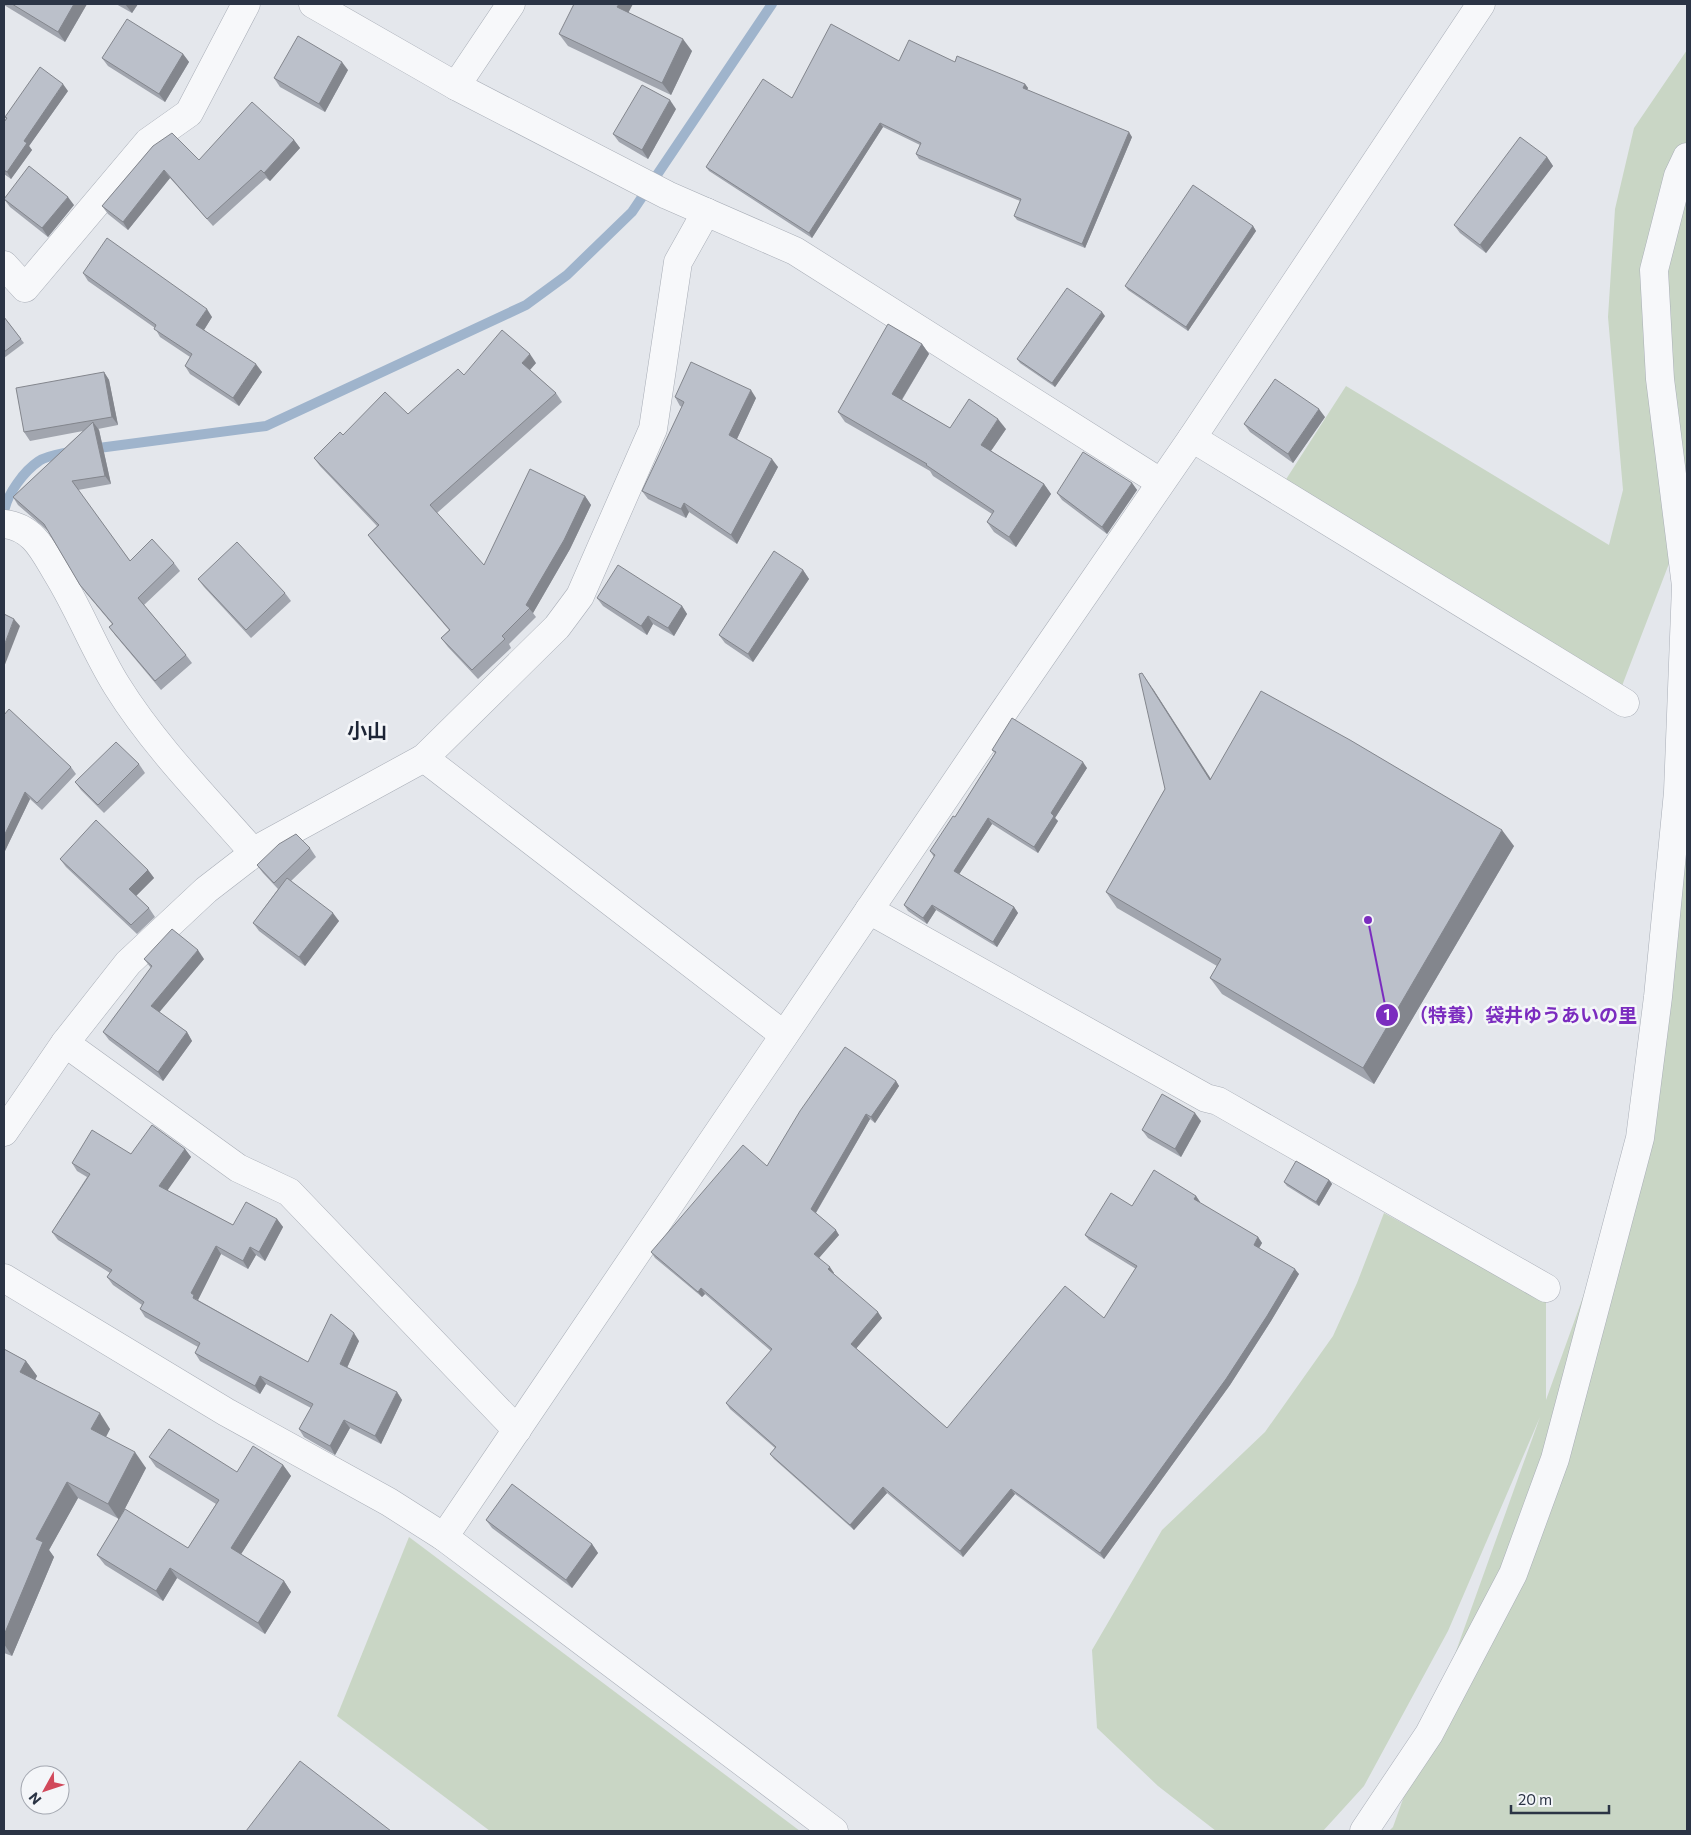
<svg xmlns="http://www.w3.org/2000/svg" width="1691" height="1835" font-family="Commissioner,'Noto Sans JP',sans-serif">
  <rect width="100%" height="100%" fill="#e4e7ec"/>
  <g fill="#c9d6c5">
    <polygon points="1687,50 1687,1831 1389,1831 1393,1827 1540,1417 1448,1631 1364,1786 1323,1831 1216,1831 1158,1786 1097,1728 1092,1650 1162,1530 1265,1432 1333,1336 1357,1283 1384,1213 1546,1301 1546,1400 1640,1138 1683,656 1675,548 1620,691 1283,484 1346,386 1609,545 1623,490 1608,317 1615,209 1634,128"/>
    <polygon points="409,1537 429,1552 800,1831 490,1831 337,1716"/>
  </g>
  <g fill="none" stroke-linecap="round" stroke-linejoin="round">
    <g stroke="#9fb4cc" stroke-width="10">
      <polyline points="91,449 266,426 526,305 567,275 632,212 772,4"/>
      <path d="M4,512c3,-18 20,-41 35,-51 7,-5 21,-7 30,-9"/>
    </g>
    <g stroke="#a9aeb7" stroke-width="29">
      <g id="minor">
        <polyline points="313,4 456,86 667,195 795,251 1160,482"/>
        <polyline points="456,86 511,4"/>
        <polyline points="4,265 25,288 148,142 189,113 246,4"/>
        <polyline points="1192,438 1625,703"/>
        <path d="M4,524c30,3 40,28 54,51 22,36 37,76 59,111 38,61 90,113 137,167"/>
        <polyline points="424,758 784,1035"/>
        <polyline points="869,910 1206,1098 1218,1101 1546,1288"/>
        <polyline points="65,1043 238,1168 289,1192 517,1430"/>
        <polyline points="4,1132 65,1043 128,963 206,890 263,846 424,758 557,627 580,596 653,429 678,262 706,212"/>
        <polyline points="4,1278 226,1412 389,1502 444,1537 834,1831"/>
        <polyline points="444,1537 1002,714 1192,438 1481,4"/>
        <polyline points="1364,1831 1429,1734 1513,1574 1555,1459 1640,1138 1658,997 1678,792 1686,586 1660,379 1654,270 1678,176 1687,157"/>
      </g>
    </g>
    <use href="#minor" stroke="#f7f8fa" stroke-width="28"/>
  </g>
  <g fill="#a1a5ae">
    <polygon points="4,4 87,4 65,42 4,5"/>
    <polygon points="116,4 138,4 132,13"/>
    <polygon points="629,13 692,51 671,95 568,46 559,34"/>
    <polygon points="183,54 189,62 165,102 108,66 102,58"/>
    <polygon points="899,61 955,62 1025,84 1028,88 1027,90 1132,137 1085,248 1017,220 1014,216 1020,201 919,159 916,154 920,145 883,127 812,238 709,171 706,167 792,98"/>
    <polygon points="348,70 325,112 280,87 274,78"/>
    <polygon points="68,91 29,146 32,150 11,179 4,174 4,122 6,119 5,117"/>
    <polygon points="676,109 648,159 619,142 613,134"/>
    <polygon points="294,140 300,148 270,181 266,178 213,226 170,178 128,230 108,214 102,206 153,146 199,160"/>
    <polygon points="1547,157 1553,166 1486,253 1460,233 1454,225"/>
    <polygon points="4,199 74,205 48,237 10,207"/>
    <polygon points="1253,226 1256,231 1188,331 1128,290 1125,286"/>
    <polygon points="83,273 212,317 204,330 262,372 239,406 190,374 185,366 190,357 160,337 155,328 88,281"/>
    <polygon points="1105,316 1055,387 1020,363 1017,359"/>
    <polygon points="4,317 24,343 4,358"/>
    <polygon points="922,344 929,354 902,400 950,428 1006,429 991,451 1044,484 1051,494 1016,547 994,532 987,522 992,514 933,476 930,471 845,422 838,412"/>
    <polygon points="536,363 530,370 556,393 562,402 437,513 484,565 585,496 591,505 570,549 533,613 536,617 509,644 511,648 478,679 448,647 441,638 449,630 374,543 368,535 377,526 320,466 314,458 343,435 408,414 464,375"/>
    <polygon points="104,372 109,380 118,425 98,429 99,430 111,484 78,490 130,561 174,563 180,571 144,605 186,655 192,663 161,690 115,635 109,627 112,624 86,593 80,585 48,531 18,505 13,497 83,431 30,441 24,432"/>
    <polygon points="675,397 756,398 737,439 778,467 737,544 689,512 686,518 648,499 642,491 682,407 680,406"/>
    <polygon points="1325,417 1293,463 1250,432 1244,424"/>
    <polygon points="1132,483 1137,490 1107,534 1062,500 1057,493"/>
    <polygon points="803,570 809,579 753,662 725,643 719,635"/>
    <polygon points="198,579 285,593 291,601 251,638 204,587"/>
    <polygon points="597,598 682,606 687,614 674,636 653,624 647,635 603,606"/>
    <polygon points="1153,689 1211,779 1514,846 1374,1084 1222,994 1210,978 1217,966 1117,908 1106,892 1165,789"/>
    <polygon points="4,715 71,767 76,774 42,810 30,799 4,853"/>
    <polygon points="992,750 1087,768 1055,818 1058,821 1038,853 992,824 959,874 1014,907 1018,913 997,947 936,910 927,924 908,911 904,905 934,857 930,851 955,817 995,753"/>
    <polygon points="139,764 145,773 104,813 81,790 75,782"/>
    <polygon points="310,848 316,857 291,881 339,921 305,966 259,931 253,923 278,889 263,873 257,865"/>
    <polygon points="60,859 148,870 154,878 136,896 149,908 155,917 137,934 66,867"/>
    <polygon points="144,959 204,959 159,1012 187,1032 192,1041 163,1081 109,1040 103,1032 151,968"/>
    <polygon points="896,1081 899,1086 875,1123 870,1119 816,1213 839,1235 819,1258 834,1273 833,1273 882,1318 856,1348 947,1428 1104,1318 1136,1269 1089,1240 1085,1235 1132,1206 1196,1196 1200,1202 1199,1203 1258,1237 1262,1243 1259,1248 1299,1274 1271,1321 1230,1385 1104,1559 1015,1494 963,1557 887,1493 854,1530 774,1459 770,1454 775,1448 730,1409 726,1403 771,1351 705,1294 702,1297 655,1258 651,1252 767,1166"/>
    <polygon points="1201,1121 1181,1157 1148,1138 1142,1130"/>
    <polygon points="185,1149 191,1157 167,1190 233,1225 277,1219 283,1227 265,1261 256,1255 248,1269 221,1254 198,1300 308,1362 359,1341 347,1368 397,1392 402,1400 381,1444 350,1428 335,1455 304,1437 299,1429 311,1408 266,1384 260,1394 200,1361 195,1353 198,1347 145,1317 140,1309 142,1305 113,1285 107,1277 110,1273 58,1240 52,1232 87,1177 77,1171 72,1163 131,1154"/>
    <polygon points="1329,1180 1332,1184 1319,1206 1287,1186 1284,1182"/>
    <polygon points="4,1349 26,1361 37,1376 35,1380 110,1429 106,1437 146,1468 120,1518 188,1548 216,1504 156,1467 149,1457 237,1472 283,1465 291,1476 241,1554 284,1581 291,1592 265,1634 177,1578 163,1601 105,1565 97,1555 119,1519 78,1498 49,1550 54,1557 12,1656 4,1653"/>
    <polygon points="486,1520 592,1544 598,1553 572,1588 492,1528"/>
  </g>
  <g fill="#83868d">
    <polygon points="74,4 87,4 65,42 58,32"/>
    <polygon points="125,4 138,4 132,13"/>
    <polygon points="619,4 633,4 625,19 617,7"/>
    <polygon points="683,39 692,51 671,95 662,83"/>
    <polygon points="183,54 189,62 165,102 159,94"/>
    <polygon points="342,62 348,70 325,112 319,104"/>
    <polygon points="63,84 68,91 29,146 32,150 11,179 7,172 24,141"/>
    <polygon points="1025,84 1028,88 1026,92 1023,88"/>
    <polygon points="670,100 676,109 648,159 642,150"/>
    <polygon points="880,123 883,127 812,238 809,233"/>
    <polygon points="1129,132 1132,137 1085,248 1082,244"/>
    <polygon points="294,140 300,148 270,181 264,173"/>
    <polygon points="1547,157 1553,166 1486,253 1480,245"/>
    <polygon points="164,170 170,178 128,230 123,222"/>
    <polygon points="68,197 74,205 48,237 42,228"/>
    <polygon points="1253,226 1256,231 1188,331 1186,327"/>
    <polygon points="207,309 212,317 202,333 196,325"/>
    <polygon points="1102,312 1105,316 1055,387 1052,383"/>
    <polygon points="922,344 929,354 899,404 892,394"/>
    <polygon points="530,354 536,363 528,372 522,363"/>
    <polygon points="256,364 262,372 239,406 233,398"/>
    <polygon points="104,372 109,380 118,425 112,417"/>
    <polygon points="751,390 756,398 735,443 729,435"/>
    <polygon points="1319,409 1325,417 1293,463 1288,454"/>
    <polygon points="998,419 1006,429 988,455 981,445"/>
    <polygon points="93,422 99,430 111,484 105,476"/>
    <polygon points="772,459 778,467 737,544 731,535"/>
    <polygon points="1132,483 1137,490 1107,534 1102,527"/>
    <polygon points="1044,484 1051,494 1016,547 1009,537"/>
    <polygon points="585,496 591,505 570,549 533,613 526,605"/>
    <polygon points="684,503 689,512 686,518 681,509"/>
    <polygon points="803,570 809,579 753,662 748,654"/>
    <polygon points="682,606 687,614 674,636 668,628"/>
    <polygon points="648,616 653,624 647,635 641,626"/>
    <polygon points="14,619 20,626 4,667 4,646"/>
    <polygon points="1142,673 1153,689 1221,795 1210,780"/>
    <polygon points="1083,762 1087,768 1055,818 1058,821 1038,853 1034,847 1051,813"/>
    <polygon points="25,792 30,799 4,853 4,836"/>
    <polygon points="988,818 992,824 958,876 954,871"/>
    <polygon points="1502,830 1514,846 1374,1084 1363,1068"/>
    <polygon points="148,870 154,878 135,897 129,889"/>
    <polygon points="932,905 936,910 927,924 923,918"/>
    <polygon points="1014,907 1018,913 997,947 993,942"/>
    <polygon points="333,913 339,921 305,966 299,957"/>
    <polygon points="198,950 204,959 157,1015 151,1006"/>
    <polygon points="187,1032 192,1041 163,1081 158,1072"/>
    <polygon points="896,1081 899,1086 875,1123 871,1117"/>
    <polygon points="1195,1113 1201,1121 1181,1157 1175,1149"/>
    <polygon points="866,1114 870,1119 815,1214 811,1209"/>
    <polygon points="185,1149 191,1157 165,1194 159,1186"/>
    <polygon points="1329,1180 1332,1184 1319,1206 1316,1202"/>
    <polygon points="1196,1196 1200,1202 1198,1205 1194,1199"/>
    <polygon points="277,1219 283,1227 265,1261 259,1252"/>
    <polygon points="836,1230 839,1235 818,1259 814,1254"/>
    <polygon points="1258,1237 1262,1243 1258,1250 1254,1245"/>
    <polygon points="216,1246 221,1254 198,1300 193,1298 191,1293"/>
    <polygon points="250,1247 256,1255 248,1269 243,1261"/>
    <polygon points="830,1267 834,1273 832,1275 828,1269"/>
    <polygon points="1295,1269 1299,1274 1271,1321 1230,1385 1104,1559 1100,1553"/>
    <polygon points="701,1288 705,1294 702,1297 698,1292"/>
    <polygon points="878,1312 882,1318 855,1350 851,1344"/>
    <polygon points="354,1333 359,1341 345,1372 340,1364"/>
    <polygon points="26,1361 37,1376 31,1387 20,1372"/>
    <polygon points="260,1376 266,1384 260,1394 255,1386"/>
    <polygon points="397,1392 402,1400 381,1444 375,1436"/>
    <polygon points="100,1413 110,1429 102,1444 91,1429"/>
    <polygon points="344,1420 350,1428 335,1455 330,1446"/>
    <polygon points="135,1452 146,1468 119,1520 108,1504"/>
    <polygon points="283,1465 291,1476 238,1559 231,1548"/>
    <polygon points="67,1482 78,1498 49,1550 54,1557 12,1656 4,1644 4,1635 36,1539"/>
    <polygon points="883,1487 887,1493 854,1530 850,1525"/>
    <polygon points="1011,1489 1015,1494 963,1557 960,1551"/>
    <polygon points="592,1544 598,1553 572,1588 566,1580"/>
    <polygon points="170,1568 177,1578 163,1601 156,1591"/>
    <polygon points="284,1581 291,1592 265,1634 258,1623"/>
  </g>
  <g fill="#bbc0ca" stroke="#83868d">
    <polygon points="12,4 74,4 58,32"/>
    <polygon points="574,4 619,4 617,7 683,39 662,83 559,34"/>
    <polygon points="127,19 183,54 159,94 102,58"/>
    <polygon points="831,24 899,61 909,40 955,62 957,56 1025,84 1023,88 1129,132 1082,244 1014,216 1021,199 916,154 921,143 880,123 809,233 706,167 763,79 792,98"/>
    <polygon points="298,36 342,62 319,104 274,78"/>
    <polygon points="40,67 63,84 24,141 27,143 7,172 4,170 4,122 7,118 5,117"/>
    <polygon points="642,85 670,100 642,150 613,134"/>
    <polygon points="252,102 294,140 264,173 261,170 207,219 164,170 123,222 102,206 153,146 172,133 199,160"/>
    <polygon points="1520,137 1547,157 1480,245 1454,225"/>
    <polygon points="29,166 68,197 42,228 4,199"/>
    <polygon points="1193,185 1253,226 1186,327 1125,286"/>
    <polygon points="107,238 207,309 196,325 256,364 233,398 185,366 192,354 154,329 156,325 83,273"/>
    <polygon points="1067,288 1102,312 1052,383 1017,359"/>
    <polygon points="4,317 21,339 4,352"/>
    <polygon points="888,324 922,344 892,394 950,428 969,399 998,419 981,445 1044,484 1009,537 987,522 994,511 926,465 927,464 838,412"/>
    <polygon points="502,330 530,354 522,363 556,393 430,505 484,565 530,469 585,496 564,540 526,605 530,608 502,636 505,639 472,670 441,638 450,630 368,535 379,525 314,458 340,432 343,435 385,392 408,414 458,369 464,375"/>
    <polygon points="691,362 751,390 729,435 772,459 731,535 684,503 681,509 642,491 684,402 675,397"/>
    <polygon points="104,372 112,417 24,432 16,388"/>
    <polygon points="1275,379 1319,409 1288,454 1244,424"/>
    <polygon points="93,422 105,476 72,481 130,561 152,539 174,563 138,598 186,655 155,681 109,627 113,624 80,585 44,524 13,497"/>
    <polygon points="1083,452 1132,483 1102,527 1057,493"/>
    <polygon points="237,542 285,593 246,630 198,579"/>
    <polygon points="774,551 803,570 748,654 719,635"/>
    <polygon points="618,565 682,606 668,628 648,616 641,626 597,598"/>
    <polygon points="4,614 14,619 4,646"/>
    <polygon points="1142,673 1210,780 1261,691 1350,740 1502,830 1363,1068 1210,978 1221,959 1106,892 1165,789 1139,674"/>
    <polygon points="9,709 71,767 37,803 25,792 4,836 4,715"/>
    <polygon points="1012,718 1083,762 1051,813 1054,816 1034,847 988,818 954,871 1014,907 993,942 932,905 923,918 904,905 935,855 930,851 953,816 955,817 996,752 992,750"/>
    <polygon points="116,742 139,764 98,805 75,782"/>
    <polygon points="96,820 148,870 129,889 149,908 131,925 60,859"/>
    <polygon points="296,834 310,848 274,883 257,865 279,844"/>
    <polygon points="287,878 333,913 299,957 253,923"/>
    <polygon points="172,929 198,950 151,1006 187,1032 158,1072 103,1032 152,966 144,959"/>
    <polygon points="845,1047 896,1081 871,1117 866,1114 811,1209 836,1230 814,1254 830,1267 828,1269 878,1312 851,1344 947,1428 1065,1286 1104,1318 1137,1266 1085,1235 1111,1193 1132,1206 1154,1170 1196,1196 1194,1199 1258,1237 1254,1245 1295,1269 1267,1316 1226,1379 1100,1553 1011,1489 960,1551 883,1487 850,1525 770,1454 776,1447 726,1403 772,1349 701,1288 698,1292 651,1252 743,1145 767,1166 800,1111"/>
    <polygon points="1162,1094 1195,1113 1175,1149 1142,1130"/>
    <polygon points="152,1125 185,1149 159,1186 233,1225 246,1202 277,1219 259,1252 250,1247 243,1261 216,1246 191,1293 194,1295 193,1298 308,1362 331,1314 354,1333 340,1364 397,1392 375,1436 344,1420 330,1446 299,1429 313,1404 260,1376 255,1386 195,1353 200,1343 140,1309 144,1302 107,1277 112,1270 52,1232 90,1174 72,1163 92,1130 131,1154"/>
    <polygon points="1296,1161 1329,1180 1316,1202 1284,1182"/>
    <polygon points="4,1349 26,1361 20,1372 100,1413 91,1429 135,1452 108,1504 67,1482 36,1539 43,1542 4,1635"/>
    <polygon points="169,1429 237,1472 253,1446 283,1465 231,1548 284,1581 258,1623 170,1568 156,1591 97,1555 125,1509 188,1548 219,1500 149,1457"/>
    <polygon points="512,1484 592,1544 566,1580 486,1520"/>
    <polygon points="300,1761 391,1831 246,1831"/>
  </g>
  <g text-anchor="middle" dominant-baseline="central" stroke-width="5" stroke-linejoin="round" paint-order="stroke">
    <g font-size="20" font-weight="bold" fill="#1d2536" stroke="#f4f6f9">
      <text x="367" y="730">小山</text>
    </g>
  </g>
  <path fill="none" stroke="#7b2cbf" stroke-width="2" d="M1368 920L1387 1015"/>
  <g fill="#7b2cbf" stroke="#f4f6f9" stroke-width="2">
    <circle cx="1368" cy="920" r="5"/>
    <circle cx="1387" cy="1015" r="12"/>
  </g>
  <g font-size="15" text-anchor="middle" font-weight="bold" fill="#fff">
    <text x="1387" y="1020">1</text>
  </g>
  <g font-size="19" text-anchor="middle" font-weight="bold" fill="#7b2cbf" stroke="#f4f6f9" stroke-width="5" stroke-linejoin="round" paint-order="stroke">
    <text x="1523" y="1022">（特養）袋井ゆうあいの里</text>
  </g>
  <rect width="1691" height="1835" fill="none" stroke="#2b3445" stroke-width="10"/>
  <g transform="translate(45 1790) rotate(230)"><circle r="24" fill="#f4f6f9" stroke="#a4a8b1"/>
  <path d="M0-4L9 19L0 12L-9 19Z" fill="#d1495b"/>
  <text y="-8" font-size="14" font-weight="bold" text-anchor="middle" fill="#2b3445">N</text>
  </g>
  <path d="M1511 1805v8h98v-8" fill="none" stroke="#2b3445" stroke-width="2.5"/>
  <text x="1518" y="1805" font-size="15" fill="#2b3445" stroke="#f4f6f9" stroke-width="4" paint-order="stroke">20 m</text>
</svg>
